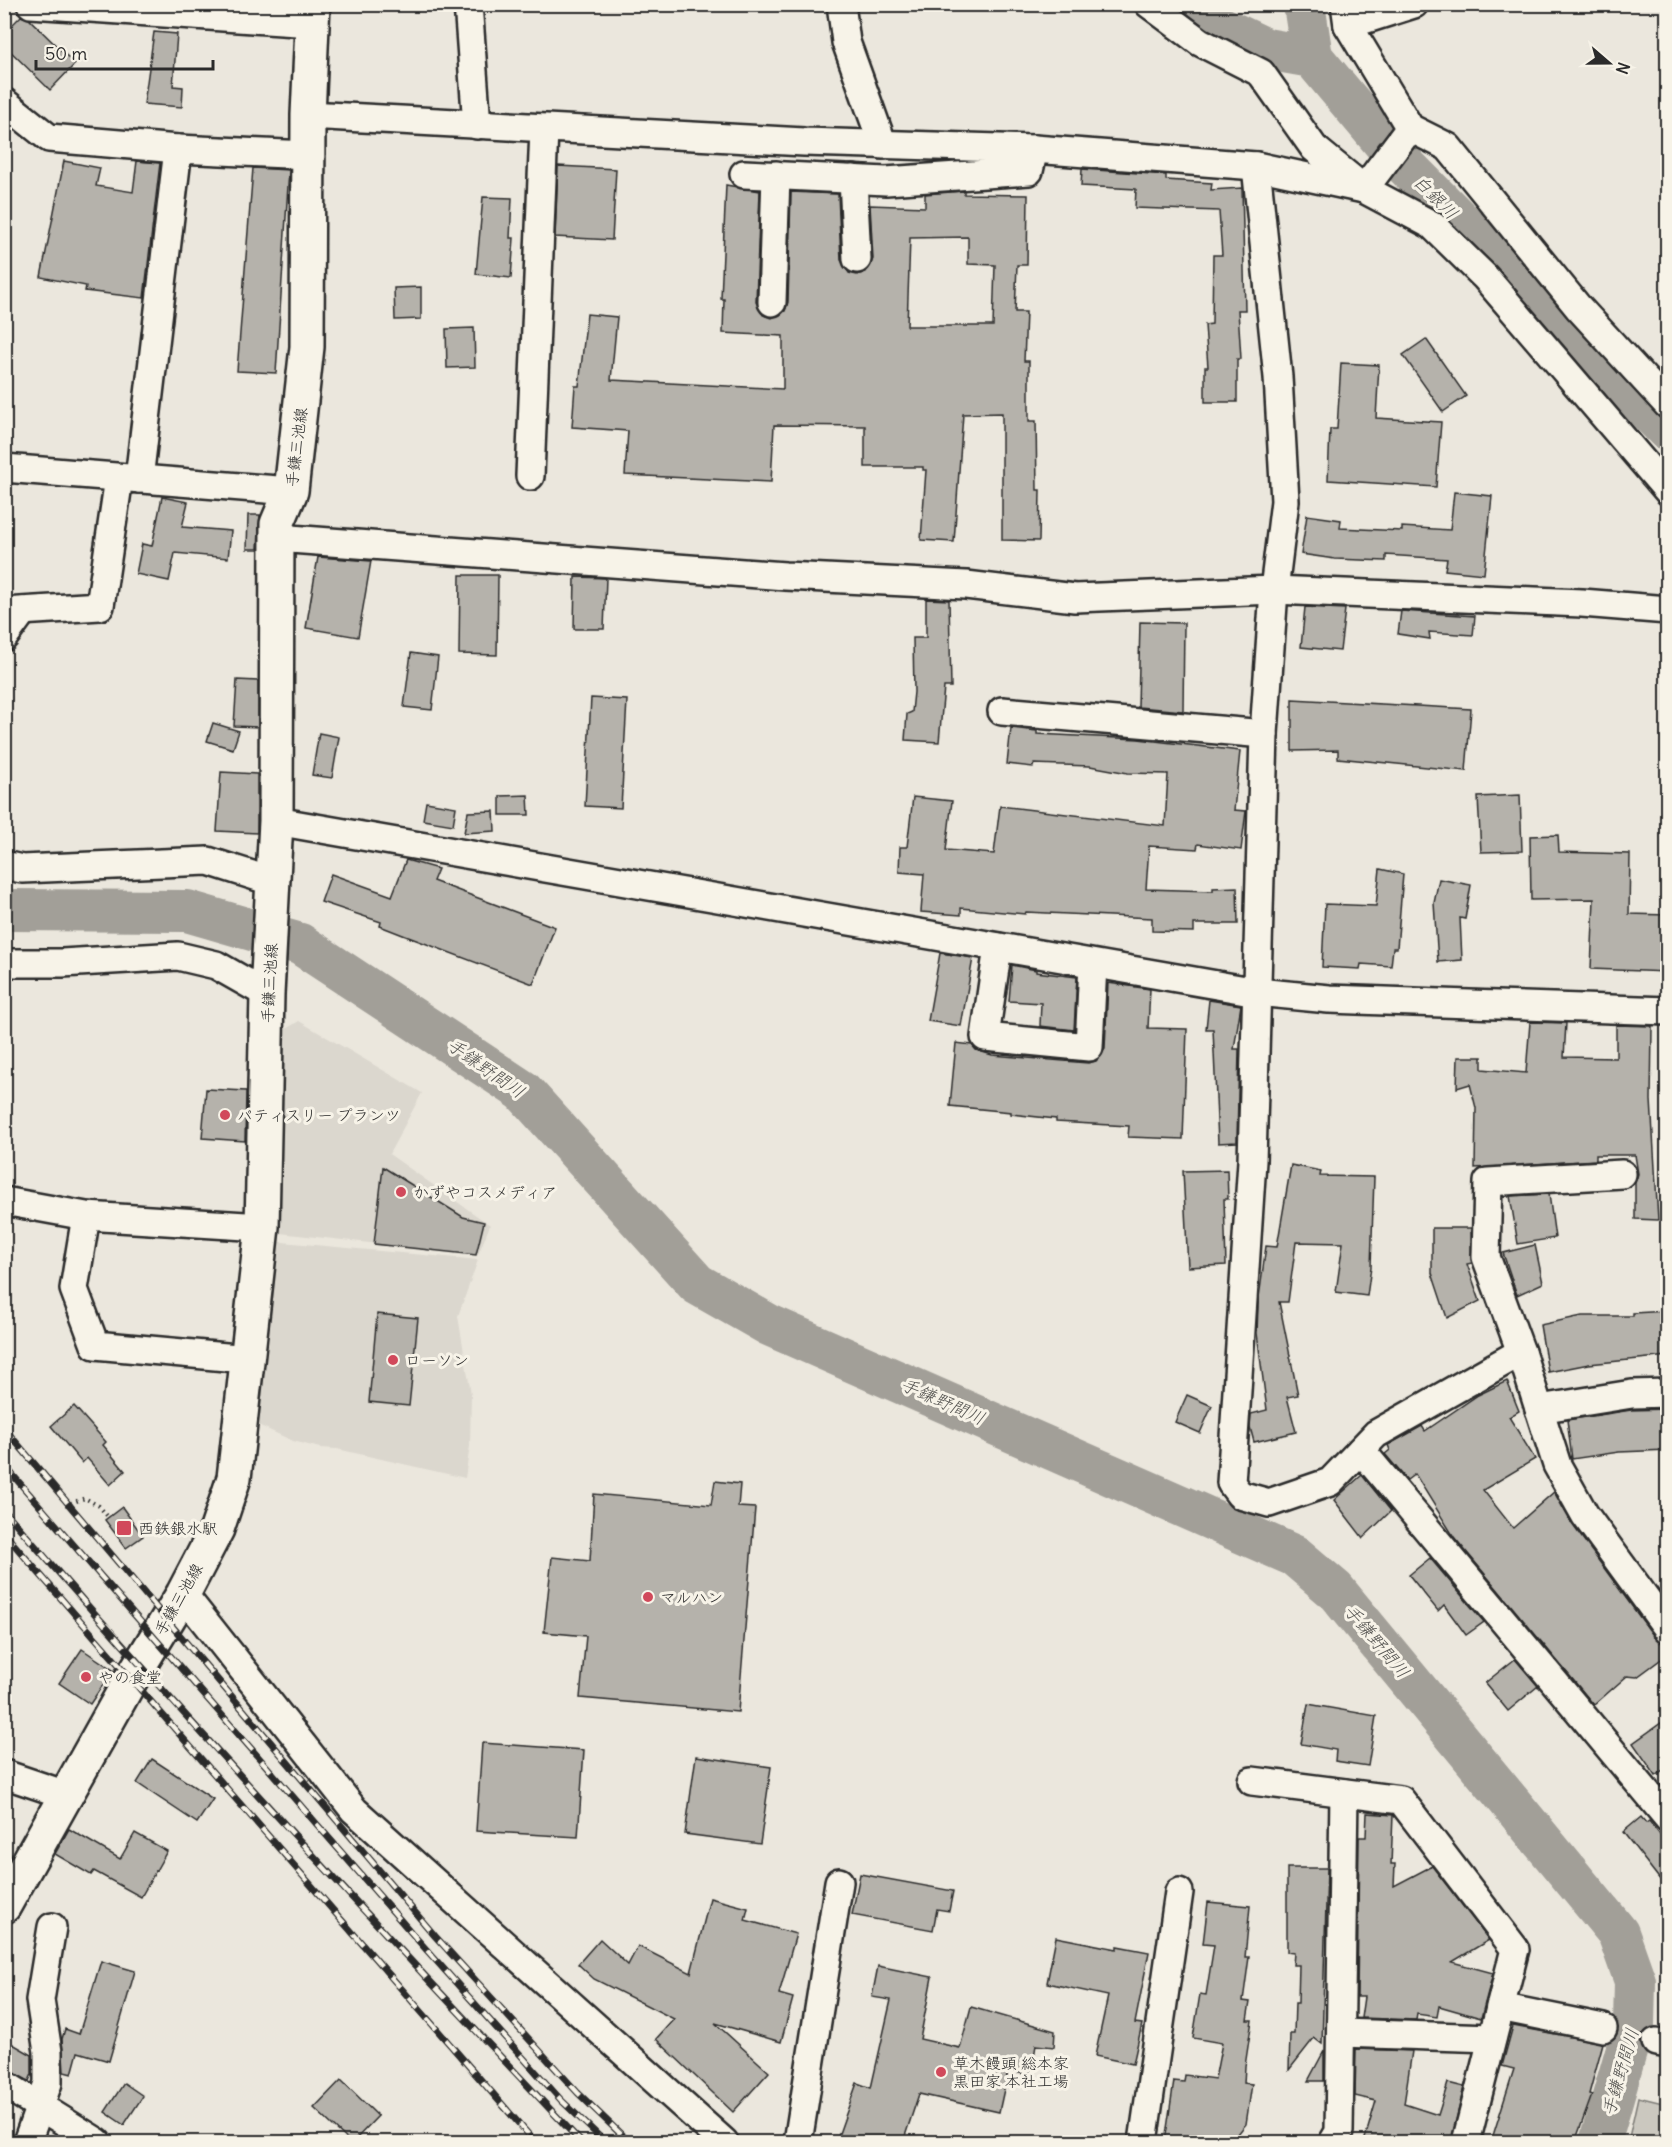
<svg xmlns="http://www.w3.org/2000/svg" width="1672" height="2147" font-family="Delius,'Klee One',sans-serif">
  <rect width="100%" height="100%" fill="#ebe7dd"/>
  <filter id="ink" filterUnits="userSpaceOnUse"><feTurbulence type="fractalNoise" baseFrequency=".0167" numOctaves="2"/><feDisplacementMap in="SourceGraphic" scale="12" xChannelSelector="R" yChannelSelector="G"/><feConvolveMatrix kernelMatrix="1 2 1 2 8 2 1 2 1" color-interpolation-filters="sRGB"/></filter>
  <g filter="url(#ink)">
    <g fill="#dbd7ce">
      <polygon points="299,1021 422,1093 389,1154 490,1225 478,1255 271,1232 279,1033"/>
      <polygon points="271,1241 478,1260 458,1316 471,1394 470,1446 465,1478 337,1449 320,1448 293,1441 256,1424"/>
    </g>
    <polygon fill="#cbc8bf" stroke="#7b7a75" stroke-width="1.5" points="1638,2097 1667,2104 1667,2142 1628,2142"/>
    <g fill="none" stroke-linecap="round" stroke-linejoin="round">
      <g stroke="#a29f98" stroke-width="42">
        <polyline points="1180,4 1193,14 1266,49 1312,57 1390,150 1668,431"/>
        <polyline points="1304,4 1312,57"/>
        <polyline points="4,910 187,911 300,944 523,1091 697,1284 769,1325 1295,1556 1335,1590 1618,1933 1635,1981 1634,2024 1600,2142"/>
      </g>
    </g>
    <g fill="#b5b2ab" stroke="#2b2b2b" stroke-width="1.5" fill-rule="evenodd">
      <polygon points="21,16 29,19 75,64 50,90 4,45 4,33"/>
      <polygon points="154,32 177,34 173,86 183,87 182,107 144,104"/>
      <polygon points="64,161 100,168 96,186 133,192 137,161 160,163 144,298 85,291 86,286 41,277"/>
      <polygon points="558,166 616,169 612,240 555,237"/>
      <polygon points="253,168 289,170 276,373 237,371"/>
      <polygon points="1082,169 1166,175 1166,180 1212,183 1211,190 1242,188 1245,310 1238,310 1241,359 1237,359 1237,402 1205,402 1205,367 1208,367 1205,325 1212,324 1213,255 1222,255 1219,211 1135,208 1136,189 1081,186"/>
      <path d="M726,185l34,6 -4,111 7,13 9,3 13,-7 3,-9 3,-110 47,2 3,66 8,13 8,2 9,-3 7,-13 -3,-54 55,2v-13l39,-3v3l64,1 -1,70h-10l-2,47h11l-2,49h5v60h7l1,69h3l-1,51 -37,-1v-127l-39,1 -9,128 -33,-2 5,-70h-3v-3h-58v-41l-91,-1 -3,57 -146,-7 3,-44 -56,-4 3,-41h4l8,-72 30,3 -6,63 172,9v-53l-60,-3 1,-34h-3zM968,237v27l27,1 -2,61h-86l3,-88z"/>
      <polygon points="483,197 512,198 510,238 514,238 511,278 476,274"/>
      <polygon points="421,287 421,319 395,320 394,288"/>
      <polygon points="474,328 475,367 447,368 446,329"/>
      <polygon points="1426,339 1466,396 1443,412 1403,355"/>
      <polygon points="1341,363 1379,365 1376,418 1441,422 1436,487 1328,480 1330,429 1337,429"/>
      <polygon points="1454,492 1492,496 1484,574 1445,570 1447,559 1386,555 1386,561 1335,559 1301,554 1307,515 1341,520 1340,528 1402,531 1402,527 1450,530"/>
      <polygon points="162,497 188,502 182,527 231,531 228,558 175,553 169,581 136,574 142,544 152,546"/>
      <polygon points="248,515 260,515 258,549 247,549"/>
      <polygon points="318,557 371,561 358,637 306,628"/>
      <polygon points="460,575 498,575 497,655 459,654"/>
      <polygon points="575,577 606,578 604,629 574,629"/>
      <polygon points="926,599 949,600 951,687 944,687 939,742 905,740 907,714 912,712 914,692 913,638 926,638"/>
      <polygon points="1305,607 1345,609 1340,651 1301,647"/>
      <polygon points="1401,611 1475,616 1473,635 1429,632 1430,639 1398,634"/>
      <polygon points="1140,622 1184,623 1183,711 1138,707"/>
      <polygon points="411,653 438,657 432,710 404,707"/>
      <polygon points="237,680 258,681 258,727 234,726"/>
      <polygon points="591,698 627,700 621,808 585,806"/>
      <polygon points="1292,699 1471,709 1466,771 1338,758 1338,750 1292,751"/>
      <polygon points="213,723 239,731 233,749 207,741"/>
      <polygon points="1011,728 1037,731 1037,734 1138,739 1240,751 1234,810 1246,811 1241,850 1198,844 1197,849 1149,846 1146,889 1213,891 1213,888 1237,887 1238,924 1194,924 1194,932 1152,931 1152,918 1026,912 1025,914 961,908 961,915 921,912 924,874 899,872 900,847 907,847 913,797 952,801 946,850 994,854 1000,806 1165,826 1168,774 1128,773 1090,766 1034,764 1033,767 1007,764"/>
      <polygon points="319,733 339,737 332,778 312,775"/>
      <polygon points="221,772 257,774 257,833 217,831"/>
      <polygon points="528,795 529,815 500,815 500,796"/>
      <polygon points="1520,795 1522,851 1481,852 1478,797"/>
      <polygon points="426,802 456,807 453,825 423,820"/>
      <polygon points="494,811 495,831 464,833 468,812"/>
      <polygon points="1558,835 1559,852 1630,854 1629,914 1668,915 1668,972 1591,969 1594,899 1531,900 1530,836"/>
      <polygon points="406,860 438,869 433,881 555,927 533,984 403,935 380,926 381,922 321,902 331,874 392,896"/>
      <polygon points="1380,869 1403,874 1397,948 1393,948 1391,966 1361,964 1360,969 1322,967 1325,904 1376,906"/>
      <polygon points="1439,879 1471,885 1465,919 1460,918 1462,960 1438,962 1434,903"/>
      <polygon points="940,953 973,958 961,1026 928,1021"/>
      <polygon points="1012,965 1036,970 1036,972 1077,977 1074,1030 1040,1026 1041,1003 1009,1001"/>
      <polygon points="1108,983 1150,989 1148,1028 1187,1029 1183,1139 1128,1137 1129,1126 1056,1122 1056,1119 1011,1114 1011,1112 950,1106 956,1043 972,1045 976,1050 992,1055 1088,1063 1096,1061 1105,1048"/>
      <polygon points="1209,1000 1241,1005 1234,1049 1239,1049 1237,1142 1218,1143 1213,1029 1206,1029"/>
      <polygon points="1530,1022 1566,1023 1564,1057 1616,1058 1616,1025 1652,1026 1651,1100 1658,1220 1635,1219 1635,1183 1638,1174 1635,1155 1596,1155 1596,1160 1475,1168 1476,1108 1470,1084 1457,1088 1458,1057 1482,1057 1482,1069 1526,1073"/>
      <polygon points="206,1089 246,1091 245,1141 202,1138"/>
      <polygon points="1291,1165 1321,1171 1320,1176 1374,1177 1371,1267 1367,1296 1336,1292 1343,1243 1296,1242 1288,1302 1279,1302 1298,1395 1287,1397 1296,1432 1254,1442 1250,1427 1251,1414 1267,1410 1257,1333 1258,1305 1266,1246 1277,1247"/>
      <polygon points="383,1167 463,1217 484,1222 476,1255 374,1244"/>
      <polygon points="1227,1170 1228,1199 1224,1199 1226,1265 1188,1267 1183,1171"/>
      <polygon points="1549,1194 1555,1238 1518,1244 1510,1196"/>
      <polygon points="1432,1228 1471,1228 1472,1263 1467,1264 1480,1301 1447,1318 1432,1273"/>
      <polygon points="1535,1245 1543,1283 1517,1295 1503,1253"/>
      <polygon points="1668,1311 1668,1356 1589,1364 1548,1372 1540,1325 1582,1316 1633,1316 1633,1313"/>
      <polygon points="377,1314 418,1318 409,1406 369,1402"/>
      <polygon points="1507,1381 1519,1411 1509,1417 1535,1459 1483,1490 1513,1528 1554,1492 1572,1524 1655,1638 1668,1646 1668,1654 1637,1677 1627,1676 1594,1705 1454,1537 1415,1474 1407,1480 1385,1454 1390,1450 1388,1445 1422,1426 1425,1431 1478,1395"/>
      <polygon points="1187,1395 1212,1406 1200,1433 1175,1422"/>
      <polygon points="74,1406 106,1442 103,1445 125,1471 110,1485 87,1458 82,1463 51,1426"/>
      <polygon points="1668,1409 1668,1450 1619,1452 1572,1459 1567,1420 1631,1410"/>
      <polygon points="1362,1475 1391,1511 1363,1538 1334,1500"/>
      <polygon points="715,1481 740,1484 738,1507 755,1508 738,1712 580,1698 586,1636 544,1632 552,1557 590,1561 594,1494 711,1505"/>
      <polygon points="122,1507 143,1536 126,1548 105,1520"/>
      <polygon points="1430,1558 1484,1622 1466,1635 1444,1605 1438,1611 1409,1575"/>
      <polygon points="82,1649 113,1670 90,1704 59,1683"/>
      <polygon points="1515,1659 1538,1686 1508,1711 1485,1683"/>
      <polygon points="1308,1704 1376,1716 1368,1766 1335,1761 1336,1750 1301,1744"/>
      <polygon points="1668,1718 1668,1767 1656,1776 1633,1743"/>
      <polygon points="482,1743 584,1750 578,1837 476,1831"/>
      <polygon points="696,1756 771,1767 760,1844 685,1834"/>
      <polygon points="152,1759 213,1799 197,1823 137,1783"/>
      <polygon points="1367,1813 1393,1815 1391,1864 1395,1864 1394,1886 1432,1866 1489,1940 1452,1962 1493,1973 1481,2018 1439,2006 1437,2017 1417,2014 1416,2020 1361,2018 1364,1997 1357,1997 1359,1837 1366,1837"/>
      <polygon points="1641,1817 1646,1823 1649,1821 1668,1845 1668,1890 1623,1832"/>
      <polygon points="69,1829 120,1859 135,1833 167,1851 141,1897 94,1871 91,1875 55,1854"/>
      <polygon points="1287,1868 1327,1868 1322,2044 1314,2038 1289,2070 1290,2034 1294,2034 1295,2003 1298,2003 1299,1965 1293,1965 1294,1953 1287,1952"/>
      <polygon points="860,1874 953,1891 949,1911 937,1909 933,1930 852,1915"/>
      <polygon points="710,1898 748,1908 745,1920 796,1934 779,1994 793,1998 781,2042 715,2023 769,2072 733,2112 656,2039 674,2019 594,1979 578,1964 600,1939 628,1965 638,1946 691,1973"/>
      <polygon points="1208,1902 1250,1906 1245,1957 1249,1957 1243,2001 1250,2002 1247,2020 1252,2020 1245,2066 1244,2083 1252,2084 1246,2124 1234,2139 1223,2138 1222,2142 1165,2142 1174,2081 1184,2082 1185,2075 1215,2079 1222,2043 1193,2038 1200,1994 1206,1995 1214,1945 1203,1944"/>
      <polygon points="1056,1937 1117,1949 1117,1946 1149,1952 1135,2023 1142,2024 1133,2064 1095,2056 1108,1996 1047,1983"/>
      <polygon points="101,1961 135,1971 109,2061 78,2052 72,2074 64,2072 62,2039 65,2029 79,2034"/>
      <polygon points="878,1966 932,1977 920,2039 960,2048 971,2007 1055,2031 1054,2047 1036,2045 1031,2075 1008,2071 999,2112 919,2094 903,2142 836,2142 857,2083 871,2088 891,2000 872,1997"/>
      <polygon points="1513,2026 1603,2043 1589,2094 1592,2095 1575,2142 1491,2142 1514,2069 1502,2066"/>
      <polygon points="4,2039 32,2055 32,2074 29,2081 4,2068"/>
      <polygon points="1356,2049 1412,2051 1404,2104 1438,2115 1448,2083 1464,2087 1451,2142 1364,2142 1376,2101 1355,2096"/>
      <polygon points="1324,2051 1324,2081 1308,2081"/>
      <polygon points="341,2080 378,2116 353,2142 350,2142 314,2108"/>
      <polygon points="124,2083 143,2096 124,2125 105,2112"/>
    </g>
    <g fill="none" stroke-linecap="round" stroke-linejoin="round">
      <g stroke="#2b2b2b" stroke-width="32">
        <g id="minor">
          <polyline points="31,4 312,23"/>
          <polyline points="468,4 477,125"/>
          <polyline points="841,4 846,42 883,145"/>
          <polyline points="1149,4 1200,42 1261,73 1314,148 1364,189 1432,225 1485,277 1668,491"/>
          <polyline points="1345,4 1348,25 1410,128 1448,147 1578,307 1668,405"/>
          <polyline points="1348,25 1414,4"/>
          <polyline points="4,102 49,138 178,149"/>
          <polyline points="308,115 804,142 1034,149 1256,166 1364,189"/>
          <polyline points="1256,166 1278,377 1285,501 1274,590 1264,734 1252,1161 1231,1483 1240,1495 1269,1503 1330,1482 1376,1434 1521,1352"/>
          <polyline points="744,174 886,181 1029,171 1034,149"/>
          <polyline points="853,179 857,259"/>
          <polyline points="1364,189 1410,128"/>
          <polyline points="772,302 776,175"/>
          <polyline points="4,468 291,491"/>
          <polyline points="530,476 544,129"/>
          <polyline points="139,479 178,149 309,155"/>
          <polyline points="277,538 785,576 966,585 1075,598 1274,590 1582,603 1668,610"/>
          <polyline points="4,612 100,606 119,478"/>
          <polyline points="4,637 23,611"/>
          <polyline points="1002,711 1264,734"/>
          <polyline points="276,821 1257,992 1329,999 1668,1011"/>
          <polyline points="4,865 22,869 208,861 274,882"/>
          <polyline points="998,947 985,1037 1089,1047 1093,964"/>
          <polyline points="4,963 62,963 178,956 216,965 267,994"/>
          <polyline points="1622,1174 1488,1182 1486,1257 1521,1352 1557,1465 1585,1515 1668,1629"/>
          <polyline points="4,1201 86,1216 262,1227"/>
          <polyline points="86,1216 74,1289 95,1345 248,1359"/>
          <polyline points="1539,1409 1632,1394 1668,1393"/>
          <polyline points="1361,1450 1668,1818"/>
          <polyline points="183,1594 354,1810 724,2142"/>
          <polyline points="4,1774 69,1796"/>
          <polyline points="1252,1781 1401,1800 1515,1949 1466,2142"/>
          <polyline points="1500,2007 1603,2028"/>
          <polyline points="1341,2033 1492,2038"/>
          <polyline points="1656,2042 1668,2044"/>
          <polyline points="4,2084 97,2142"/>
          <polyline points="27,2142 48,2083 48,2052 40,2000 52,1927"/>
          <polyline points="798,2142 839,1882"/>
          <polyline points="1143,2142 1179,1892"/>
          <polyline points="1333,2142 1339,2132 1344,1793"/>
        </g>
      </g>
      <g stroke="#2b2b2b" stroke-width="38">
        <polyline id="secondary" points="4,1906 131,1679 183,1594 217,1529 234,1478 262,1227 267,994 276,821 277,524 291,491 307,347 308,115 313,4"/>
      </g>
      <polyline stroke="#2b2b2b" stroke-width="4" stroke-dasharray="1.5 4.5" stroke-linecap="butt" points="65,1505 85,1498 99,1506 109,1518"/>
      <use href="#minor" stroke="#f7f3e8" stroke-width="27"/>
      <use href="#secondary" stroke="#f7f3e8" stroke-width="33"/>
      <g stroke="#2b2b2b" stroke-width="7">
        <g id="rail">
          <polyline points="4,1428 435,1936 578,2093 629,2142"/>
          <polyline points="4,1465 416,1938 561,2100 605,2142"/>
          <path d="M4,1510c187,216 381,425 577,632"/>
          <polyline points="4,1533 535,2142"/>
        </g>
      </g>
      <use href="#rail" stroke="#f7f3e8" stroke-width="4.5" stroke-dasharray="14" stroke-linecap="butt"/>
    </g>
  </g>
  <g fill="#d1495b" stroke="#f7f3e8" stroke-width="2">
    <circle cx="225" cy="1115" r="6"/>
    <circle cx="401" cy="1192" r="6"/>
    <circle cx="393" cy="1360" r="6"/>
    <rect x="116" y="1520" width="16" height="16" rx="3"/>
    <circle cx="648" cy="1597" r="6"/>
    <circle cx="86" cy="1677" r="6"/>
    <circle cx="941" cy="2072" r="6"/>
  </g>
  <g text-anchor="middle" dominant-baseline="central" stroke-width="6" stroke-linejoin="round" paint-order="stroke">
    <g font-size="16" fill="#2b2b2b" stroke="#f7f3e8">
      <text transform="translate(296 447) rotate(-83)">手鎌三池線</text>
      <text transform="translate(269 983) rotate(-87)">手鎌三池線</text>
      <text transform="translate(178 1599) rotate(-60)">手鎌三池線</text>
    </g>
    <g font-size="16" fill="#2b2b2b" stroke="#f7f3e8" text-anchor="start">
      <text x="237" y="1115">パティスリー プランツ</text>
      <text x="413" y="1192">かずやコスメディア</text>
      <text x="405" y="1360">ローソン</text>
      <text x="138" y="1528">西鉄銀水駅</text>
      <text x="660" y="1597">マルハン</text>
      <text x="98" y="1677">やの食堂</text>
      <text x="953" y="2063">草木饅頭 総本家<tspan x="953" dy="18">黒田家 本社工場</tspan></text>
    </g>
    <g font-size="18" font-style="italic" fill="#555451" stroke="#f7f3e8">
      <text transform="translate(1436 197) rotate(45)">白銀川</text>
      <text transform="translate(486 1068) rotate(35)">手鎌野間川</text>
      <text transform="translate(943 1401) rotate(24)">手鎌野間川</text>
      <text transform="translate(1377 1641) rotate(50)">手鎌野間川</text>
      <text transform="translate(1620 2072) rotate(-74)">手鎌野間川</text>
    </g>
  </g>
  <rect width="1672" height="2147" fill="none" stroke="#f7f3e8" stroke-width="24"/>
  <rect x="12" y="12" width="1648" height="2123" fill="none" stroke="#2b2b2b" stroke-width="2" filter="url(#ink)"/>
  <g transform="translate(1609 63) rotate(110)" stroke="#f7f3e8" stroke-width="4.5" paint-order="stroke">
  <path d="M0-4.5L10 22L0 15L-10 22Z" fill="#2b2b2b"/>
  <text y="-9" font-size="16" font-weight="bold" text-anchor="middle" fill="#2b2b2b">N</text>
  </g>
  <path d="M36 60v9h177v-9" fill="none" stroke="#2b2b2b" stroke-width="3"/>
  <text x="45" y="60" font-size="18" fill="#2b2b2b" stroke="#f7f3e8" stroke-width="4.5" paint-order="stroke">50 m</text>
</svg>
